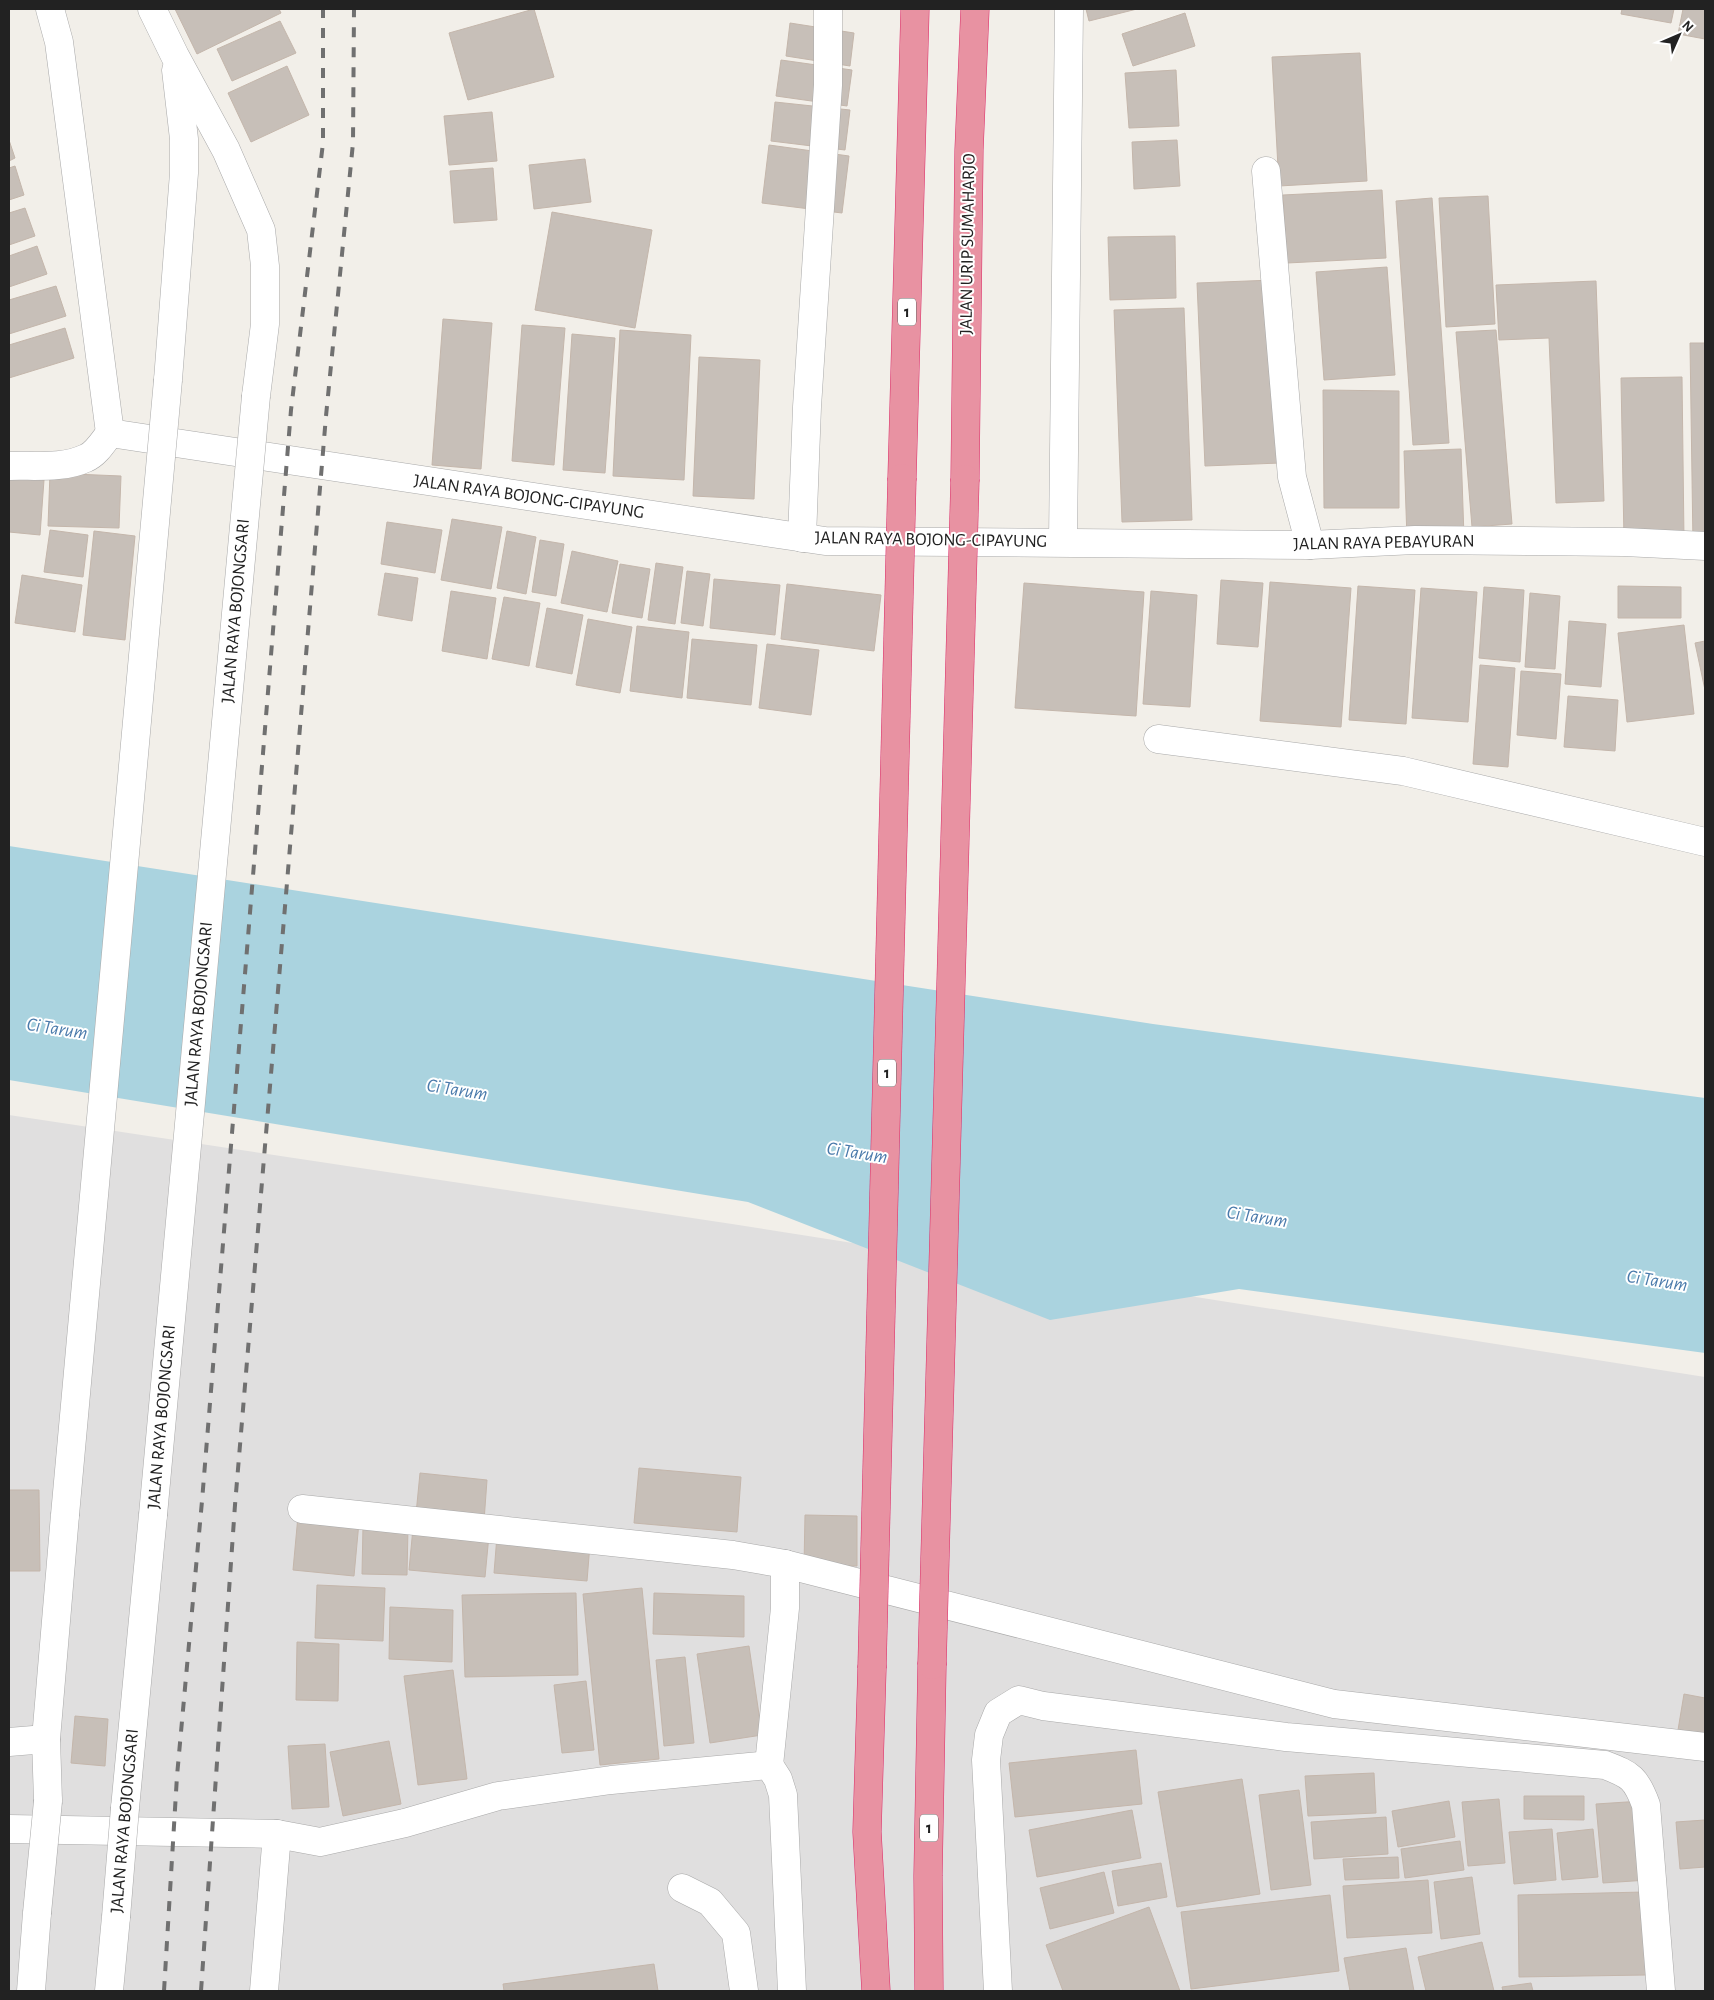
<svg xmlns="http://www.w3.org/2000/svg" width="1714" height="2000" font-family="'Alegreya Sans',sans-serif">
  <rect width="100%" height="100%" fill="#f2efe9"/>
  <polygon fill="#e0dfdf" points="9,1115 732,1224 1705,1377 1705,1991 9,1991"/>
  <polygon fill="#aad3df" points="9,846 1153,1024 1705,1098 1705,1353 1239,1289 1050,1320 748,1202 9,1080"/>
  <g fill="#c7bfb8" stroke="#c4b6ab">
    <polygon points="175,9 279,9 281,13 197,54"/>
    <polygon points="534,9 554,77 468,100 449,33"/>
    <polygon points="1086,9 1137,9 1089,21"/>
    <polygon points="1622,9 1674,9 1671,23 1621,14"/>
    <polygon points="1683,9 1705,9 1705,39 1678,34"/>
    <polygon points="1185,13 1195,46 1133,66 1122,34"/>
    <polygon points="280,21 296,53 232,81 217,49"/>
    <polygon points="790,23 854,33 850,66 786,56"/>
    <polygon points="1360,53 1367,181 1279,186 1272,57"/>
    <polygon points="781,60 852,70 847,106 776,96"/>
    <polygon points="287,66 309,115 251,142 228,93"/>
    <polygon points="1176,70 1179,126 1129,128 1125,73"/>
    <polygon points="775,102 850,110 845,150 771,141"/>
    <polygon points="492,112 497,161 449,165 444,116"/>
    <polygon points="9,140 15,158 9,161"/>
    <polygon points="1177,140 1180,186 1134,189 1132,142"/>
    <polygon points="769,145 849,156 842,213 762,203"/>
    <polygon points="585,159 591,202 534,209 529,165"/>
    <polygon points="15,166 24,195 9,200 9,168"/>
    <polygon points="493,168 497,220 454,223 450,171"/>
    <polygon points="1382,190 1386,258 1287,263 1283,195"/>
    <polygon points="1488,196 1495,324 1446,327 1439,198"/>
    <polygon points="1432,198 1449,443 1413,445 1396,201"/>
    <polygon points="25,208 35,236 9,245 9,213"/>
    <polygon points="552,212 652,230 635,328 535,310"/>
    <polygon points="1175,236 1176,298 1110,300 1108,237"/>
    <polygon points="37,246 47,274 9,287 9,256"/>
    <polygon points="1387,267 1395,375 1324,380 1316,272"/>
    <polygon points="1273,280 1280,463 1205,466 1197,283"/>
    <polygon points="1596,281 1604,501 1556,503 1549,338 1499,340 1496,285"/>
    <polygon points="56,286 66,316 9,334 9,300"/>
    <polygon points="1184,308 1192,520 1122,522 1114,310"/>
    <polygon points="443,319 492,323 481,469 432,465"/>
    <polygon points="522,325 565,328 554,465 512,461"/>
    <polygon points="65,328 74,358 9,378 9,345"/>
    <polygon points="620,330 691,335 684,480 613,476"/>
    <polygon points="1496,330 1512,524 1472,527 1456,332"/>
    <polygon points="572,334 615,338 605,473 563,470"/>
    <polygon points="1690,343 1705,343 1705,544 1693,544"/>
    <polygon points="699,357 760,360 754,499 693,496"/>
    <polygon points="1682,377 1684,540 1624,540 1621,378"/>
    <polygon points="1323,390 1399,391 1399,508 1324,508"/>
    <polygon points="1461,449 1464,537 1407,539 1404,451"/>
    <polygon points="50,473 121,476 119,528 48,526"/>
    <polygon points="9,477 44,480 40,535 9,532"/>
    <polygon points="452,519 502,527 491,589 441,580"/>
    <polygon points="387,522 442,530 435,573 381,564"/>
    <polygon points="50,530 88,535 83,577 44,572"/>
    <polygon points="94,531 135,536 125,640 83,635"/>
    <polygon points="507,531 536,537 526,594 497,588"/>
    <polygon points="540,540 564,544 556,596 532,592"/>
    <polygon points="572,551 618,561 607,612 561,603"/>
    <polygon points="656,563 683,567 675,624 648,620"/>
    <polygon points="620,564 650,569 642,618 612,613"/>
    <polygon points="687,571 710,574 703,626 681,623"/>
    <polygon points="385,573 418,578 412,621 378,615"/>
    <polygon points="22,575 82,585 75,632 15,623"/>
    <polygon points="714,579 780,585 775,635 710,628"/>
    <polygon points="1221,580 1263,583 1258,647 1217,644"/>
    <polygon points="1270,582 1351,588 1341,727 1260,721"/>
    <polygon points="1024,583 1144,592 1136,716 1015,708"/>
    <polygon points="787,584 881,595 874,651 781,639"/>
    <polygon points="1358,586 1415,590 1406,724 1349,720"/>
    <polygon points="1618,586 1681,587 1681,618 1618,618"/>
    <polygon points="1484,587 1524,590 1520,662 1479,658"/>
    <polygon points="1421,588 1477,592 1468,722 1412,718"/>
    <polygon points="451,591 496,598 487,659 442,651"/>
    <polygon points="1151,591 1197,595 1190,707 1143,704"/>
    <polygon points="1530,593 1560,596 1555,669 1525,667"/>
    <polygon points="504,597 540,603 529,666 492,659"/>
    <polygon points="547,608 583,615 572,674 536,667"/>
    <polygon points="588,619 632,627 620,693 576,685"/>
    <polygon points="1569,621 1606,624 1601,687 1565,684"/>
    <polygon points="1684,625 1694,714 1627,722 1618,633"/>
    <polygon points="637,626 689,632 682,698 630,691"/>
    <polygon points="692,639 757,645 751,705 687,698"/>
    <polygon points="1705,641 1705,690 1695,643"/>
    <polygon points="767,644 819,650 811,715 759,708"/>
    <polygon points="1480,665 1515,668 1508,767 1473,764"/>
    <polygon points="1521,671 1561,674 1556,739 1517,735"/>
    <polygon points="1568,696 1618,700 1615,751 1564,747"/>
    <polygon points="639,1468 741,1477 737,1532 634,1523"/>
    <polygon points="420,1473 487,1480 484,1521 416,1514"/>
    <polygon points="9,1490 39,1490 40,1571 9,1571"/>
    <polygon points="805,1515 857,1516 857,1566 804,1566"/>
    <polygon points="298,1516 359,1522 354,1576 293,1570"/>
    <polygon points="363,1526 408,1527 407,1575 362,1574"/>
    <polygon points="413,1528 489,1535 485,1577 409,1570"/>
    <polygon points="497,1536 590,1544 587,1581 494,1573"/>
    <polygon points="317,1585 385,1588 383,1641 315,1638"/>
    <polygon points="642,1588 659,1759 600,1765 583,1594"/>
    <polygon points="576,1593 578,1675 465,1677 462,1595"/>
    <polygon points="654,1593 744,1596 744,1637 653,1634"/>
    <polygon points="390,1607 453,1610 452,1662 389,1659"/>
    <polygon points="297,1642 339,1644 338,1701 296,1700"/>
    <polygon points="749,1646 762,1735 710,1743 697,1654"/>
    <polygon points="685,1657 694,1743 664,1746 656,1660"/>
    <polygon points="453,1670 467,1779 418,1785 404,1676"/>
    <polygon points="586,1681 594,1750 562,1753 554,1685"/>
    <polygon points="1684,1694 1705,1698 1705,1735 1678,1730"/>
    <polygon points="75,1716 108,1719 105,1766 71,1763"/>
    <polygon points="389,1741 401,1804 343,1816 330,1752"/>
    <polygon points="325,1744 329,1807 292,1809 288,1746"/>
    <polygon points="1136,1750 1142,1804 1015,1817 1009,1763"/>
    <polygon points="1374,1773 1376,1813 1308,1816 1305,1776"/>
    <polygon points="1242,1779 1260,1894 1177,1907 1158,1792"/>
    <polygon points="1299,1790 1311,1885 1271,1890 1259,1795"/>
    <polygon points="1524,1796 1584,1796 1584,1820 1524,1819"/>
    <polygon points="1499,1799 1505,1863 1468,1866 1462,1802"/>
    <polygon points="1449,1801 1455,1837 1398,1847 1392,1811"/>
    <polygon points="1642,1801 1648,1880 1603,1883 1596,1804"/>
    <polygon points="1132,1810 1141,1858 1037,1877 1029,1830"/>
    <polygon points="1386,1817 1388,1854 1314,1859 1311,1822"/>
    <polygon points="1705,1820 1705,1867 1680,1869 1676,1822"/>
    <polygon points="1552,1829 1556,1880 1514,1884 1509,1832"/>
    <polygon points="1593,1829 1598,1877 1562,1880 1557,1833"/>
    <polygon points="1460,1841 1464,1870 1405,1878 1401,1849"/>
    <polygon points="1398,1857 1399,1878 1345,1880 1343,1859"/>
    <polygon points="1161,1863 1167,1897 1118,1906 1112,1871"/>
    <polygon points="1104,1872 1114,1913 1050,1929 1040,1888"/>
    <polygon points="1472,1877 1480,1934 1441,1939 1434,1882"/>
    <polygon points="1428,1880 1432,1933 1347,1938 1343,1886"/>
    <polygon points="1644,1892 1646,1975 1519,1977 1518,1895"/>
    <polygon points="1330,1895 1339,1971 1191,1989 1181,1912"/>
    <polygon points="1149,1907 1180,1991 1063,1991 1046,1945"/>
    <polygon points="1482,1942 1494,1991 1426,1991 1418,1957"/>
    <polygon points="1406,1948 1414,1991 1350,1991 1344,1958"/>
    <polygon points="654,1964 658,1991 504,1991 503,1984"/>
    <polygon points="1531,1983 1533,1991 1503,1991 1502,1987"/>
  </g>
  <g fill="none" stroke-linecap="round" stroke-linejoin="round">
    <g stroke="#a9a9a9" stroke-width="29">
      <g id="minor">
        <polyline points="50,9 59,42 110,433"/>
        <polyline points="152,9 175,56 226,150 261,230 265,266 265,324 256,396"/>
        <polyline points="1266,171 1292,477 1310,545"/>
        <polyline points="168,380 184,173 184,139 176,70"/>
        <polyline points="110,433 825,541 1310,545 1415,540 1624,542 1705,546"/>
        <path d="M9,466c24,-1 54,3 77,-8 10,-4 17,-16 24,-25"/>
        <polyline points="802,538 807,407 828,85 828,9"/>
        <polyline points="1063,542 1069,9"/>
        <polyline points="1158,739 1403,771 1705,842"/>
        <polyline points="302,1509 733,1555 785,1564 1334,1704 1705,1747"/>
        <polyline points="9,1742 46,1739"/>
        <polyline points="769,1765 785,1608 785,1564"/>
        <polyline points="48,1801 46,1739 65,1515"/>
        <polyline points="125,1808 153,1515"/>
        <polyline points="9,1829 277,1834 320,1842 405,1823 498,1796 611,1780 769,1765 778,1779 783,1795 792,1991"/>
        <polyline points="682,1888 710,1902 736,1933 744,1991"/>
        <polyline points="31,1991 37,1913"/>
        <polyline points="109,1991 116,1917"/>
        <polyline points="264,1991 277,1834"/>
        <path d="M998,1991l-12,-231 3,-25 9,-22 21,-13 24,6 243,31 319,28c26,10 31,13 41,40l15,186"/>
      </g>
    </g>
    <g stroke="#dc2a67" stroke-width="29">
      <g id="highway">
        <polyline points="902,478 915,9"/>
        <polyline points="965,479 969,150 975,9"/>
        <polyline points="872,1668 867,1832 876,1991"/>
        <polyline points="929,1991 928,1876 932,1665"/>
      </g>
    </g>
    <use href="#minor" stroke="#fff" stroke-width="28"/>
    <use href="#highway" stroke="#e892a2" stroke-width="28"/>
    <g stroke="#707070" stroke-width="4" stroke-dasharray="10 10" stroke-linecap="butt">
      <polyline points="164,1991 177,1776 202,1501 291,410 323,143 323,9"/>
      <polyline points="201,1991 235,1505 326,416 353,143 354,9"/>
    </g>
    <g stroke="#a9a9a9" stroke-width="29" stroke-linecap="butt">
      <g id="minor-bridge">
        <polyline points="65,1515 168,380"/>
        <polyline points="153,1515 256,396"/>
        <polyline points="37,1913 48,1801"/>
        <polyline points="116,1917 125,1808"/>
      </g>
    </g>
    <g stroke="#dc2a67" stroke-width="29" stroke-linecap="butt">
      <g id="highway-bridge">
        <polyline points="932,1665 965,479"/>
        <polyline points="872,1668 902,478"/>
      </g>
    </g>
    <use href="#minor-bridge" stroke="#fff" stroke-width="28"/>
    <use href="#highway-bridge" stroke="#e892a2" stroke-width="28"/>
  </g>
  <g text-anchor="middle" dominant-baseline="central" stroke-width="4" stroke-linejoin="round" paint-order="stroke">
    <g fill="#fff" stroke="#646464" stroke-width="1">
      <rect x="898" y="298.5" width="18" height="27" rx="4"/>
      <rect x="878" y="1059.5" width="18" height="27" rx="4"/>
      <rect x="920" y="1814.5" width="18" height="27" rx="4"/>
    </g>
    <g font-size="16" font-weight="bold" fill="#222">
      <text x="907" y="312">1</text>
      <text x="887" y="1073">1</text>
      <text x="929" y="1828">1</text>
    </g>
    <g font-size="18" fill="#222" stroke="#fff">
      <text transform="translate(968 244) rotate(-89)">JALAN URIP SUMAHARJO</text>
      <text transform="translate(529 497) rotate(8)">JALAN RAYA BOJONG-CIPAYUNG</text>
      <text transform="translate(931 540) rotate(1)">JALAN RAYA BOJONG-CIPAYUNG</text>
      <text transform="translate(1384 543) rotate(-1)">JALAN RAYA PEBAYURAN</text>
      <text transform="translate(236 611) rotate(-85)">JALAN RAYA BOJONGSARI</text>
      <text transform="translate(199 1014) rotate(-85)">JALAN RAYA BOJONGSARI</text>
      <text transform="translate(162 1417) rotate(-85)">JALAN RAYA BOJONGSARI</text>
      <text transform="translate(125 1821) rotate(-85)">JALAN RAYA BOJONGSARI</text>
    </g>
    <g font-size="19" font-style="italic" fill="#4a7aab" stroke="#fff">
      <text transform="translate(57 1029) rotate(9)">Ci Tarum</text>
      <text transform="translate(457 1090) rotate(9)">Ci Tarum</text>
      <text transform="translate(857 1153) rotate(9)">Ci Tarum</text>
      <text transform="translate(1257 1217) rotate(9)">Ci Tarum</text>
      <text transform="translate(1657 1281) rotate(9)">Ci Tarum</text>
    </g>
  </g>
  <rect width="1714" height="2000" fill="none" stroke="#222222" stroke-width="20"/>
  <g transform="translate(1679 35) rotate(45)" stroke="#ffffff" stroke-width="4" paint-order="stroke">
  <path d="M0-4L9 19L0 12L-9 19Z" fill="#222222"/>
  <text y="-8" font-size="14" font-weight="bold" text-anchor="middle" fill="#222222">N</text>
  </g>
</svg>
